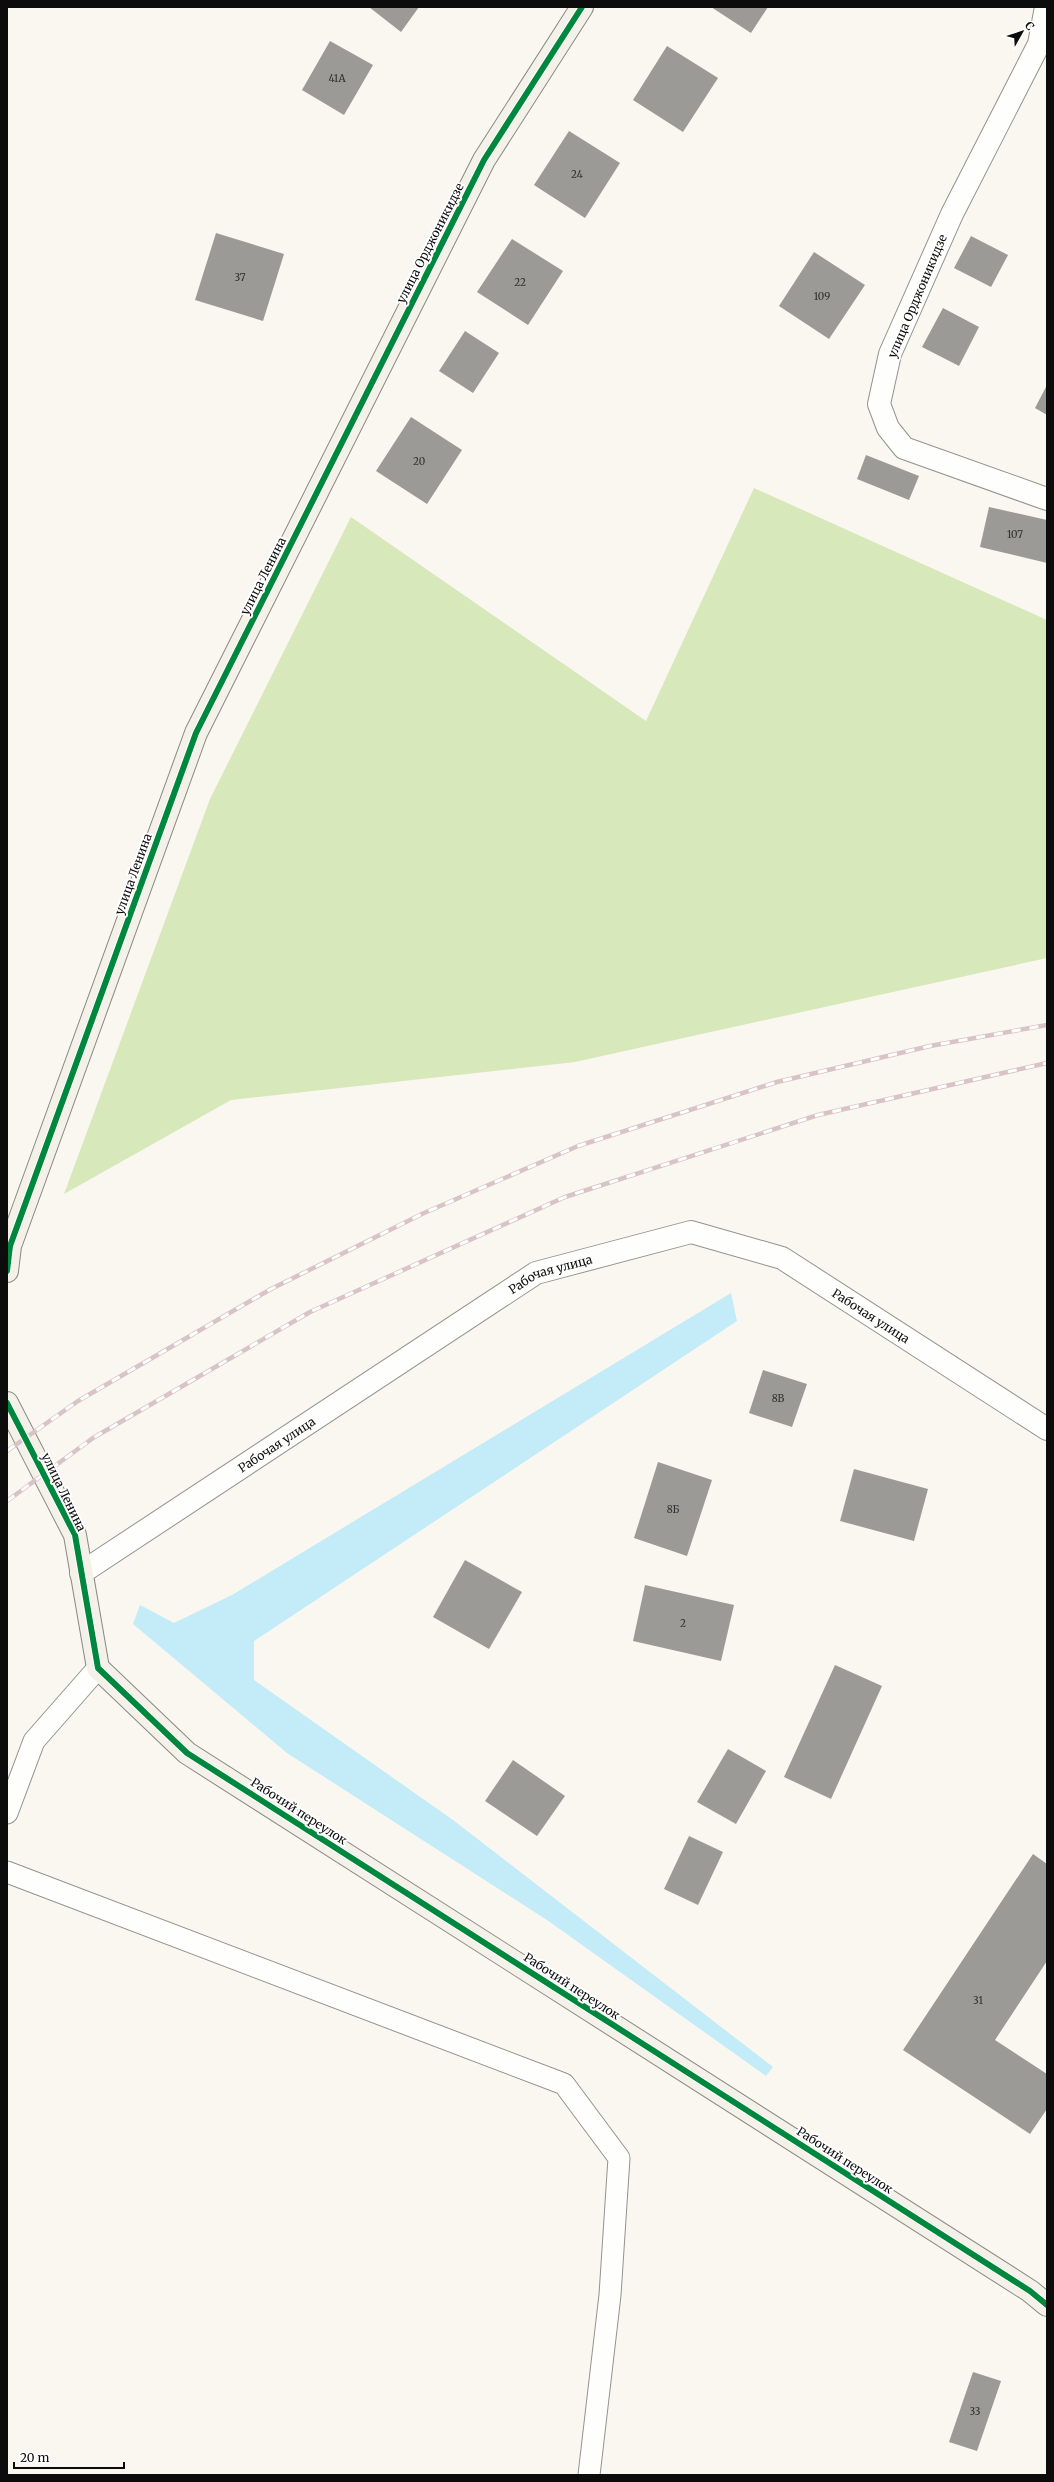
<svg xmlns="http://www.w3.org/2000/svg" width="1054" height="2482" font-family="Merriweather,serif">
  <rect width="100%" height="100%" fill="#faf7f0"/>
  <polygon fill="#d7e9bb" points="754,488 1047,620 1047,958 575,1062 231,1100 64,1194 210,799 351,517 646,721"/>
  <polygon fill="#c3ebf8" points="731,1293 737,1321 254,1641 254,1680 453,1820 773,2067 766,2076 547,1920 287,1753 133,1624 140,1605 174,1623 232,1595"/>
  <g fill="#9c9a96">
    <polygon points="369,7 419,7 401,32"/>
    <polygon points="711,7 768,7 751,33"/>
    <polygon points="330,41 373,65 344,115 302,90"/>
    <polygon points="667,46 718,78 683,132 633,100"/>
    <polygon points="569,131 620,163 585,218 534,185"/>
    <polygon points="216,233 284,254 263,321 195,300"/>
    <polygon points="971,236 1008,255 991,287 954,268"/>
    <polygon points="512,239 563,271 528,325 477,292"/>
    <polygon points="814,252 865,285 829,339 779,306"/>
    <polygon points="943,308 979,327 959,366 922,347"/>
    <polygon points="465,331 499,353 473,393 439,371"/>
    <polygon points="1047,385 1047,415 1035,408"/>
    <polygon points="411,417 462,450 427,504 376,471"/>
    <polygon points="866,455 919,476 909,500 857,479"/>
    <polygon points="989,507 1047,520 1047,563 980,547"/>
    <polygon points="763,1370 807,1384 792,1427 749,1413"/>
    <polygon points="658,1462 712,1480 687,1556 634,1538"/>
    <polygon points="854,1469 928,1489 914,1541 840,1521"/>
    <polygon points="465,1560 522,1592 489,1649 433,1617"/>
    <polygon points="645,1585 734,1605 721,1661 633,1641"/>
    <polygon points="835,1665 882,1686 831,1799 784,1777"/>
    <polygon points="728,1749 766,1771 736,1824 697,1802"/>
    <polygon points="513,1760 565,1796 537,1836 485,1801"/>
    <polygon points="689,1836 723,1852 698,1905 664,1889"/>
    <polygon points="1033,1854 1047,1864 1047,1961 995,2040 1047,2074 1047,2109 1030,2134 903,2050"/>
    <polygon points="973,2372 1001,2381 977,2451 949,2442"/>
  </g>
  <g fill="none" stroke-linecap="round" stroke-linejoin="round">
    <g stroke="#93928f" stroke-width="23">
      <g id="lane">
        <polyline points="7,1813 34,1741 98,1668"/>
        <polyline points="7,1872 564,2084 619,2158 610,2295 589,2475"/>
      </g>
    </g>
    <g stroke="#93928f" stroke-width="24">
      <g id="street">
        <polyline points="1046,7 1039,44 952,214 890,354 879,404 888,428 904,448 1047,499"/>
        <path id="s1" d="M81,1573l455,-300 155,-41 91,26 265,171"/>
      </g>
    </g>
    <g stroke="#8a8885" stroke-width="24">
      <g id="secondary">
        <polyline points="7,1271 10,1246 196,733 484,160 582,7"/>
        <polyline points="7,1403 75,1535 98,1668 187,1753 1030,2291 1047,2305"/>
      </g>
    </g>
    <use href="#lane" stroke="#fefefd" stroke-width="21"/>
    <use href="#street" stroke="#fefefd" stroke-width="22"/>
    <use href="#secondary" stroke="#f4f1e8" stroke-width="22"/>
    <g stroke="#d8c3c6" stroke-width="4.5">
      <g id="rail">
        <polyline points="7,1451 78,1401 271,1289 424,1213 578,1146 777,1082 930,1046 1047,1025"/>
        <polyline points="7,1501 93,1438 310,1312 565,1197 818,1115 1047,1063"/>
      </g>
    </g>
    <use href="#rail" stroke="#fff" stroke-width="3" stroke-dasharray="9" stroke-linecap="butt"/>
    <g stroke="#fff" stroke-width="8">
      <g id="cycleway">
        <polyline points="7,1271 10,1246 196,733 484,160 582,7"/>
        <polyline points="7,1403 75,1535 98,1668 187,1753 1030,2291 1047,2305"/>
      </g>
    </g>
    <use href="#cycleway" stroke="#00873e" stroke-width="6"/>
  </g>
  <g text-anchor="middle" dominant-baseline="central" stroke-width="4" stroke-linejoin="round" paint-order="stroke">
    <g font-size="10" fill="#30302e">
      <text x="337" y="78">41А</text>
      <text x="577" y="174">24</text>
      <text x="240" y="277">37</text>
      <text x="520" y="282">22</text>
      <text x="822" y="296">109</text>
      <text x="419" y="461">20</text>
      <text x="1015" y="534">107</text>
      <text x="778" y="1398">8В</text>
      <text x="673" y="1509">8Б</text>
      <text x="683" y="1623">2</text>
      <text x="978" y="2000">31</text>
      <text x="975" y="2411">33</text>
    </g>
    <g font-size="12" fill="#0c0c0c" stroke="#fff">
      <text transform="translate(430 243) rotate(-63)">улица Орджоникидзе</text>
      <text transform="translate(917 296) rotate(-67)">улица Орджоникидзе</text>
      <text transform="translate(263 576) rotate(-63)">улица Ленина</text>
      <text transform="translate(133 874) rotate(-70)">улица Ленина</text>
      <text stroke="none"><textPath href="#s1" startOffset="558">Рабочая улица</textPath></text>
      <text stroke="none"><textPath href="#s1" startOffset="906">Рабочая улица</textPath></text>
      <text stroke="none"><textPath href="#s1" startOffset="234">Рабочая улица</textPath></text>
      <text transform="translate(64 1492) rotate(64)">улица Ленина</text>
      <text transform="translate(299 1811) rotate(33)">Рабочий переулок</text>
      <text transform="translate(572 1986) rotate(33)">Рабочий переулок</text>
      <text transform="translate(845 2160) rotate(33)">Рабочий переулок</text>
    </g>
  </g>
  <rect width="1054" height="2482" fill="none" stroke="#0c0c0c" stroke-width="16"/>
  <g transform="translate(1022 32) rotate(51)" stroke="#ffffff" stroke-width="3" paint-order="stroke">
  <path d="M0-3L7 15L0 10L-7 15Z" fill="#0c0c0c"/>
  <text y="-6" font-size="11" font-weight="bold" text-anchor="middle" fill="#0c0c0c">С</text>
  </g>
  <path d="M14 2462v6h110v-6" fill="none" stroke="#0c0c0c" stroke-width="2"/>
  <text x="20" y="2462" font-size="12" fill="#0c0c0c" stroke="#ffffff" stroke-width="3" paint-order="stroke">20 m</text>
</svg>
